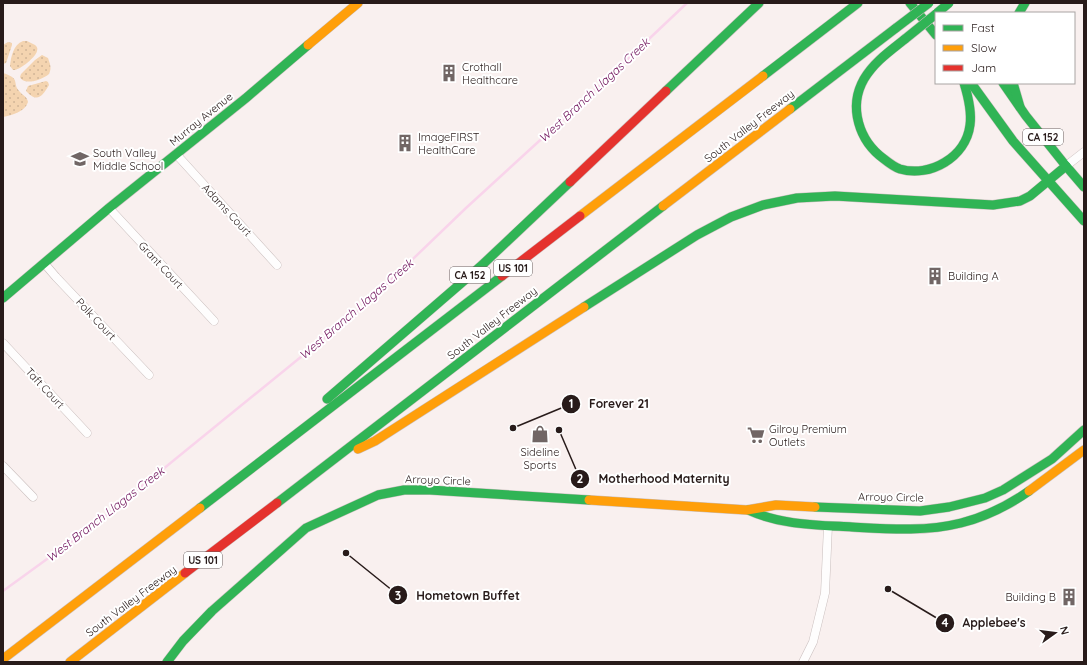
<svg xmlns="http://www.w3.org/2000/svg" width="1087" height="665" font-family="Quicksand,sans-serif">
  <defs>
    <pattern id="green-dots" width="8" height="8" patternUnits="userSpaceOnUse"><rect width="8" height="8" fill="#f4d4b0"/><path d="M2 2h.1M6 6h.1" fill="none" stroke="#d1b597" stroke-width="1.8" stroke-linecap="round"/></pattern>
  </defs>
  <rect width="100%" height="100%" fill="#f9f0ef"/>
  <g fill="url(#green-dots)">
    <path d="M23,41h4l8,4c2,2 3,3 2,6 -1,6 -18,20 -24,19l-3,-4c1,-9 3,-21 13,-25z"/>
    <polygon points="8,42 12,43 12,45 6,63 3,64 3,45"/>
    <path d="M42,55l6,3c2,6 4,10 1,16 -7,6 -25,12 -29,3l1,-3 14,-14z"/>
    <path d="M3,73c19,6 8,10 17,19 3,4 7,4 8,10 -3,10 -16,13 -25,15z"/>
    <path d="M46,81l2,1 1,3c-7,12 -12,18 -23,6l2,-5z"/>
  </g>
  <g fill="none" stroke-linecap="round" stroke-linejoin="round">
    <polyline stroke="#f9d4eb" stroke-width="2.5" points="3,591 98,522 366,304 466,208 596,89 687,3"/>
    <g stroke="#c9bebd" stroke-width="9">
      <g id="street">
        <polyline points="176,154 277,265"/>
        <polyline points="1066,166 1084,152"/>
        <polyline points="109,208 214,321"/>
        <polyline points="44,263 56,277 149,375"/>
        <polyline points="3,343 87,433"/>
        <polyline points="3,466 33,497"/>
        <polyline points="803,662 813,642 825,593 828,526"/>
      </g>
    </g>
    <g stroke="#c9bebd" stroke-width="10">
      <g id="fast">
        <polyline points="910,3 936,35"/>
        <polyline points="1019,13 1025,3"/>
        <path d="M905,39c-15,12 -31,23 -41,40 -16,28 -5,62 20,80 5,4 10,8 16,10 30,9 66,-12 70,-44 2,-14 -2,-29 -6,-42"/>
        <polyline points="763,76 858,3"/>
        <polyline points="971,83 1013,141 1084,221"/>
        <polyline points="1003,83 1026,116 1066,166 1048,181"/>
        <polyline points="1013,83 1020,107"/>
        <polyline points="666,91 759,3"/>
        <polyline points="790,109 896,28"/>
        <polyline points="1066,166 1084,187"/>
        <polyline points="3,298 109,208 246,98 308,45"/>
        <polyline points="584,307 697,235 731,217 763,205 797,198 835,196 993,205 1020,201 1030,196 1048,181"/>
        <polyline points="327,399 481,266 570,182"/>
        <polyline points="277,503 663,206"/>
        <polyline points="815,507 920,511 949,507 985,498 1003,490 1052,459 1084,430"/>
        <polyline points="200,508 502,276"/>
        <path d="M748,510c33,15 68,15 104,17 36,2 73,5 109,-4 24,-6 48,-18 68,-32"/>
        <polyline points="167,662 183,641 212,611 306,528 378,495 404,490 430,490 589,500"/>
      </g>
    </g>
    <g stroke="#c9bebd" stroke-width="10">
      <g id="slow">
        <polyline points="308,45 358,3"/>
        <polyline points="663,206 790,109"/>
        <polyline points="580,216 763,76"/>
        <polyline points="358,449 375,441 584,307"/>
        <polyline points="1029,491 1084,450"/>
        <polyline points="589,500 747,510 776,505 815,507"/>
        <polyline points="3,659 200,508"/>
        <polyline points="70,662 185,573"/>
      </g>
    </g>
    <g stroke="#c9bebd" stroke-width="10">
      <g id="jam">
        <polyline points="570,182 666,91"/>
        <polyline points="502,276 580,216"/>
        <polyline points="185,573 277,503"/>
      </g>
    </g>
    <use href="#street" stroke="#fefdfd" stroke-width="8"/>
    <use href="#fast" stroke="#30b455" stroke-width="9"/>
    <use href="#slow" stroke="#ff9f0a" stroke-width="9"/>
    <use href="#jam" stroke="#e5322d" stroke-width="9"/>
    <g stroke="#c9bebd" stroke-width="10" stroke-linecap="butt">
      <g id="fast-bridge">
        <polyline points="937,13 949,3"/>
        <polyline points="896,28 929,3"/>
        <polyline points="905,39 936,14"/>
      </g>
    </g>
    <use href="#fast-bridge" stroke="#30b455" stroke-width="9"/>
  </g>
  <defs>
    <g id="building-bare" transform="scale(1.38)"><path d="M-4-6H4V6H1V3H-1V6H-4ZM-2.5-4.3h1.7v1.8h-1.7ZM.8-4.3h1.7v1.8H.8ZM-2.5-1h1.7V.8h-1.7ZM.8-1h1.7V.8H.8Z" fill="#716665" stroke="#fff" stroke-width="2.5" paint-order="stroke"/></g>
    <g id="school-bare" transform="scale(1.38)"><path d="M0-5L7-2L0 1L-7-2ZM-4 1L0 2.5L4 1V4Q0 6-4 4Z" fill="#716665" stroke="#fff" stroke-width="2.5" paint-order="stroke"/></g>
    <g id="shop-bare" transform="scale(1.38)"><path d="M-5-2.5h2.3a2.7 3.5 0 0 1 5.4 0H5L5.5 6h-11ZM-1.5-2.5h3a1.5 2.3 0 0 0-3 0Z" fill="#716665" stroke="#fff" stroke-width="2.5" paint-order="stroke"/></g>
    <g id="supermarket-bare" transform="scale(1.38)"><path d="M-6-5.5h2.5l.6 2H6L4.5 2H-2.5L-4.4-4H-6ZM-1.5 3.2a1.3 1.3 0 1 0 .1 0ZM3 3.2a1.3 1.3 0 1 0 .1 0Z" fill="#716665" stroke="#fff" stroke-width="2.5" paint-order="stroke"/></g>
  </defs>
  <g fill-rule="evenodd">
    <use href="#building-bare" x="449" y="73"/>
    <use href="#building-bare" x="405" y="143"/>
    <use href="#school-bare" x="80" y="159"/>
    <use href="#building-bare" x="935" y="276"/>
    <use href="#shop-bare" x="540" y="434"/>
    <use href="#supermarket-bare" x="756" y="435"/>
    <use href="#building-bare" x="1069" y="597"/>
  </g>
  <g text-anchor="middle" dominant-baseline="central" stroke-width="4" stroke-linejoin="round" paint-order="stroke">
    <g fill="#fff" stroke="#685f5f" stroke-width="1">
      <rect x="1023" y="129" width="40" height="16" rx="3"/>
      <rect x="494" y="260" width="38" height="16" rx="3"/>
      <rect x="450" y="267" width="40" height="16" rx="3"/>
      <rect x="184" y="552" width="38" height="16" rx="3"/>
    </g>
    <g font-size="10" font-weight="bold" fill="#281b1a">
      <text x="1043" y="137">CA 152</text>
      <text x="513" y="268">US 101</text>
      <text x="470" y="275">CA 152</text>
      <text x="203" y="560">US 101</text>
    </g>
    <g font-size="11" fill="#281b1a" stroke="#fff" text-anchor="start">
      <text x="462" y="67">Crothall<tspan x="462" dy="13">Healthcare</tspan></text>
      <text x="418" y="137">ImageFIRST<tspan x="418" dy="13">HealthCare</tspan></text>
      <text x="93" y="153">South Valley<tspan x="93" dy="13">Middle School</tspan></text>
      <text x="948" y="276">Building A</text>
      <text x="769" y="429">Gilroy Premium<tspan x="769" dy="13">Outlets</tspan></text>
      <text x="540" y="452" text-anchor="middle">Sideline<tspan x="540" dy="13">Sports</tspan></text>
      <text x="1056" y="597" text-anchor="end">Building B</text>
    </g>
    <g font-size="11" fill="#281b1a" stroke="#fff">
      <text transform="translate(201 119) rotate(-39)">Murray Avenue</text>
      <text transform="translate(749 126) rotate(-38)">South Valley Freeway</text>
      <text transform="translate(227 210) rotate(47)">Adams Court</text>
      <text transform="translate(161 265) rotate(47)">Grant Court</text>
      <text transform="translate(96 319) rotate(47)">Polk Court</text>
      <text transform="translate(492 323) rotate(-38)">South Valley Freeway</text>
      <text transform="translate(45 388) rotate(47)">Taft Court</text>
      <text transform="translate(438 480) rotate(2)">Arroyo Circle</text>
      <text transform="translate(891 497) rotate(1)">Arroyo Circle</text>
      <text transform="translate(131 601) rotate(-37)">South Valley Freeway</text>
    </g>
    <g font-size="12" font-style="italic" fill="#70135c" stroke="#fff">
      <text transform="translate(594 90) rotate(-43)">West Branch Llagas Creek</text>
      <text transform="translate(356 309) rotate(-41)">West Branch Llagas Creek</text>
      <text transform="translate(105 514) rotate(-38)">West Branch Llagas Creek</text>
    </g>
  </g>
  <path fill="none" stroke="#281b1a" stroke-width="1.5" d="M513 428L571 404M559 430L580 479M346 553L398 595M888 589L945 623"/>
  <g fill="#281b1a" stroke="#fff" stroke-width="1.5">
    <circle cx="513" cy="428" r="4"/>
    <circle cx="559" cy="430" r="4"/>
    <circle cx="346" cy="553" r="4"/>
    <circle cx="888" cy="589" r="4"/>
    <circle cx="571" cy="404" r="10"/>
    <circle cx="580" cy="479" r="10"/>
    <circle cx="398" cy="595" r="10"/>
    <circle cx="945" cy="623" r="10"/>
  </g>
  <g font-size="12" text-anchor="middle" font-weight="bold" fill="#fff">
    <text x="571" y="408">1</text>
    <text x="580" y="483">2</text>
    <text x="398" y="600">3</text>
    <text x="945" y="627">4</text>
  </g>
  <g font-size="12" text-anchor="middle" font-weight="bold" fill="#281b1a" stroke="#fff" stroke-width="4" stroke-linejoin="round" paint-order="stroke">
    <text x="619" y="408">Forever 21</text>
    <text x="664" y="483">Motherhood Maternity</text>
    <text x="468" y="600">Hometown Buffet</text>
    <text x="994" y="627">Applebee's</text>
  </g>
  <rect width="1087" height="665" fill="none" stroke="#281b1a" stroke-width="8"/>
  <rect x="935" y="12" width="140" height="72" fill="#ffffff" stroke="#a9a4a3"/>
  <rect x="943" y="25" width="20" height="6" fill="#30b455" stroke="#a9a4a3"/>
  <text x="971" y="32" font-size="12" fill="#281b1a">Fast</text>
  <rect x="943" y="45" width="20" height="6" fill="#ff9f0a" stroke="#a9a4a3"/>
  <text x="971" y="52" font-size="12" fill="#281b1a">Slow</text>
  <rect x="943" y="65" width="20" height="6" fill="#e5322d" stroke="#a9a4a3"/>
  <text x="971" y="72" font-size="12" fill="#281b1a">Jam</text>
  <g transform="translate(1055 633) rotate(76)" stroke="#ffffff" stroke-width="3" paint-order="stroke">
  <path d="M0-3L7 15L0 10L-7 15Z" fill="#281b1a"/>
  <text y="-6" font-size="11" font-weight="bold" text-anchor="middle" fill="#281b1a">N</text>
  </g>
</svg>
